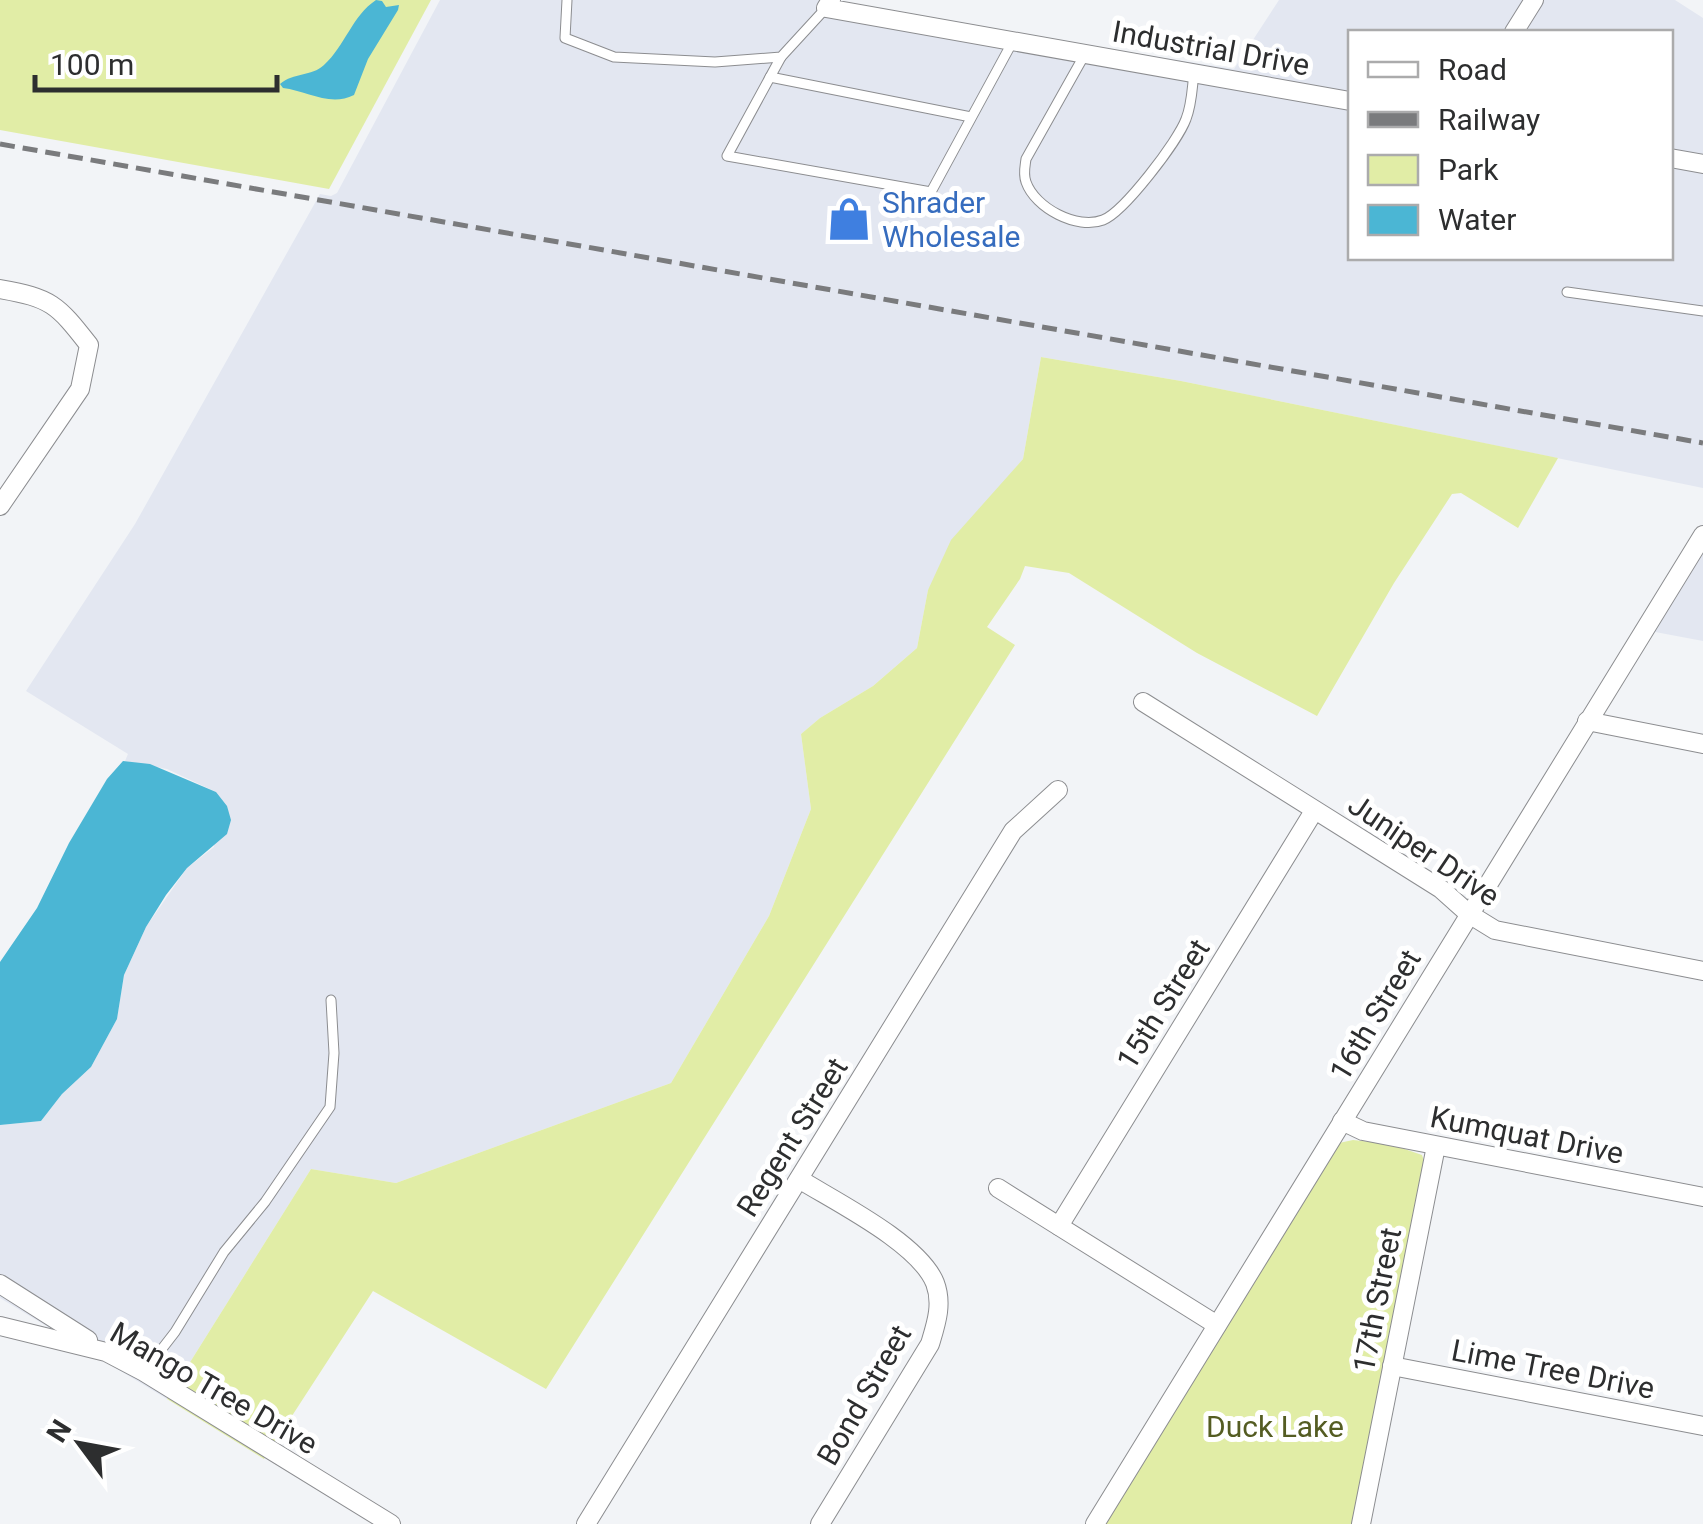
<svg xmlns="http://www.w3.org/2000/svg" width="1703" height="1524" font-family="Roboto,sans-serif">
  <rect width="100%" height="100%" fill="#f2f4f7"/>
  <g fill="#e3e7f1" fill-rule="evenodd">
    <path d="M440,0h400l-3,6 397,63 45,-69h396l28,18v470l-522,-107 -140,-24 -18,102 -33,40 -62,91 -11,58 -44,38 -53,32 -19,16 10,75 -42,107 -98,167 -275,100 -85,-14 -144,230 -167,-101v-173l41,-4 21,-27 29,-27 26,-48 7,-44 22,-48 41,-59 27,-21 2,-55 -49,-23 -42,-8 3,-7 -102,-63 109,-167 185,-330 11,2 6,-3zM1350,32h320v226h-320z"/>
    <polygon points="1703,532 1703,641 1634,628"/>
  </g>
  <g fill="#e1eda6">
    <polygon points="0,0 431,0 329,189 0,130"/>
    <polygon points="1041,357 1181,381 1558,458 1518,528 1461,493 1452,494 1394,583 1317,716 1197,653 1069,573 1025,566 1020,579 987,627 1015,645 546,1389 373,1291 264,1459 167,1399 311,1169 396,1183 671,1083 769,916 811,809 801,734 820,718 873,686 917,648 928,590 951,540 1023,459"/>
    <polygon points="1353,1140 1390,1144 1422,1155 1426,1167 1354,1524 1103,1524 1339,1143"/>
  </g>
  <g fill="#4bb6d4">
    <path d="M376,0l6,1 4,6 13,-2 -1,5 -30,49 -14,36c-24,12 -47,-4 -71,-7l-3,-4c14,-12 31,-7 44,-19 21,-19 28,-49 52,-65z"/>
    <polygon points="123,761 150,764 216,792 227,806 231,820 227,834 187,868 166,895 146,927 124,975 117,1019 91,1067 62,1094 41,1121 0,1125 0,962 37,908 69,843 107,779"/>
  </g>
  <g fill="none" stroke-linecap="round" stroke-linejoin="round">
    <g stroke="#8c8d90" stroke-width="11">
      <g id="service">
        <polyline points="567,0 565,38 614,57 715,62 781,57 826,8"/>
        <path d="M1085,54l-59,105c-1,8 -3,15 0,23 9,26 51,48 77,38 21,-8 75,-79 83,-101 6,-15 6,-31 8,-46"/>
        <polyline points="781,57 727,156 931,192 1013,41"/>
        <polyline points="770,77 971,117"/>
        <polyline points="1567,292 1703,311"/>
        <polyline points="144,1372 175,1332 224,1252 265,1202 330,1107 334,1053 331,1000"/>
      </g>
    </g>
    <g stroke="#8c8d90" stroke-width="20">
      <g id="minor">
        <polyline points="831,0 826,8 1350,101"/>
        <polyline points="1514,32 1534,0"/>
        <polyline points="1670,158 1703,164"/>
        <path d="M0,289c51,9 57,15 89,56l-9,44 -80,117"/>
        <polyline points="1143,702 1441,889 1469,914 1495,930 1703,971"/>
        <polyline points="1587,721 1703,744"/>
        <polyline points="1342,1121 1363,1131 1703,1197"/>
        <path d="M799,1179c37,23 120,64 136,104 8,21 1,41 -5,61l-110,180"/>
        <polyline points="998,1188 1217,1325"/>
        <polyline points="1059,1226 1314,811"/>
        <polyline points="0,1284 88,1340"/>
        <polyline points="0,1326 106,1352 144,1372 391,1524"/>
        <polyline points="1392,1366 1703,1426"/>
        <polyline points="586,1524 1013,831 1058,790"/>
        <polyline points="1095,1524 1703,535"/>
        <polyline points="1361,1524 1436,1146"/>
      </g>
    </g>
    <use href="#service" stroke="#fff" stroke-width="9"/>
    <use href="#minor" stroke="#fff" stroke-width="18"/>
    <polyline stroke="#7a7b7d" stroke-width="5" stroke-dasharray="15 8" stroke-linecap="butt" points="0,144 1703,443"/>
  </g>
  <defs>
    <g id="shop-bare" transform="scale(3.45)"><path d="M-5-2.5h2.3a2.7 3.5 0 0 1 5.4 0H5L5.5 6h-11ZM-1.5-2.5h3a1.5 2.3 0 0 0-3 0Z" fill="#3f7fe0" stroke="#fff" stroke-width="2.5" paint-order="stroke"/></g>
  </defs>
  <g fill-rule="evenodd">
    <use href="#shop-bare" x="849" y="219"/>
  </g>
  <g text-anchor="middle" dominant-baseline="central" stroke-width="10" stroke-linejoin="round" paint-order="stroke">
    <g font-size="30" fill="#2d2e2f" stroke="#fff">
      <text transform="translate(1211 48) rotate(10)">Industrial Drive</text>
      <text transform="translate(1424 850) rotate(34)">Juniper Drive</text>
      <text transform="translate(1163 1004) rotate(-58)">15th Street</text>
      <text transform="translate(1375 1015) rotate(-59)">16th Street</text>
      <text transform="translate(1527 1135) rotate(11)">Kumquat Drive</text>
      <text transform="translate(792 1137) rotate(-58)">Regent Street</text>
      <text transform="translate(1377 1300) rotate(-79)">17th Street</text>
      <text transform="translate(1553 1369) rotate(11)">Lime Tree Drive</text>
      <text transform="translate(214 1388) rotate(30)">Mango Tree Drive</text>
      <text transform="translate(864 1395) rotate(-60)">Bond Street</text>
    </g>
    <g font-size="30" fill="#366cbe" stroke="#fff" text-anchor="start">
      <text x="882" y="202">Shrader<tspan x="882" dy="34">Wholesale</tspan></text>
    </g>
    <g font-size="30" fill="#545c22" stroke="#fff">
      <text x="1275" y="1426">Duck Lake</text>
    </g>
  </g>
  <rect x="1348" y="30" width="325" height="230" fill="#ffffff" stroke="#ababac" stroke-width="2.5"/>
  <rect x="1368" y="62" width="50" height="15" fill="#ffffff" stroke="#ababac" stroke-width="2.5"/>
  <text x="1438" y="80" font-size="30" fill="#2d2e2f">Road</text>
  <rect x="1368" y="112" width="50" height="15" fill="#7a7b7d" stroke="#ababac" stroke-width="2.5"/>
  <text x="1438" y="130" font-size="30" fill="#2d2e2f">Railway</text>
  <rect x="1368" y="155" width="50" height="30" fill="#e1eda6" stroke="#ababac" stroke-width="2.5"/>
  <text x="1438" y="180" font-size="30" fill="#2d2e2f">Park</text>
  <rect x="1368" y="205" width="50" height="30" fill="#4bb6d4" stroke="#ababac" stroke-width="2.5"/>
  <text x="1438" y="230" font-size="30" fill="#2d2e2f">Water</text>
  <g transform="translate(80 1444) rotate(302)" stroke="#ffffff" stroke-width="8" paint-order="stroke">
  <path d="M0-8L18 38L0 25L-18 38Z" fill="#2d2e2f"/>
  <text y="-15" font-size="28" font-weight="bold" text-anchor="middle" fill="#2d2e2f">N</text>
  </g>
  <path d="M35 75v15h242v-15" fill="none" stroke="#2d2e2f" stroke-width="5"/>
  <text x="50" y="75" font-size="30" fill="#2d2e2f" stroke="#ffffff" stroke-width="8" paint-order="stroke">100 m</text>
</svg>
